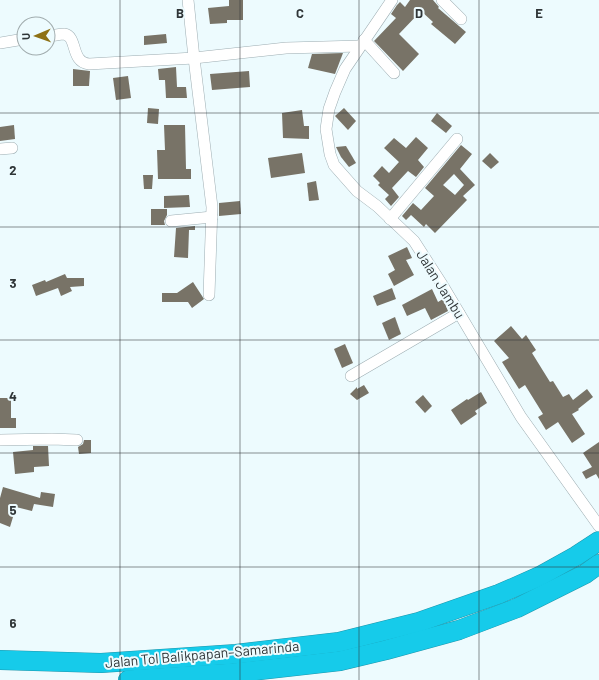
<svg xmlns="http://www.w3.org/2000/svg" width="599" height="680" font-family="Barlow,sans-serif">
  <rect width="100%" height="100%" fill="#edfbfe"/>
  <g fill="#787367" fill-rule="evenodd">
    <polygon points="229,0 243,0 243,20 227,20 227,23 210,24 208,8 229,6"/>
    <polygon points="410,0 433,0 439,7 438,8 466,32 455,44 431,24 433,22 421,11 399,34 419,54 403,71 374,41 396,18 391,14 397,5 400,2 405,7"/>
    <polygon points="166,34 167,43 144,45 144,36"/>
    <polygon points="343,53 335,74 308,68 312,54"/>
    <polygon points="176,67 177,87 186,87 187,98 166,98 165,80 159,80 158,69"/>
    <polygon points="73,69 90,71 89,86 73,86"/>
    <polygon points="249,71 250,87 212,90 210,74"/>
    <polygon points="128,76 131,98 116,100 113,78"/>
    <polygon points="148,108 159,109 158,124 147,123"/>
    <polygon points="344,108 356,121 348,130 335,116"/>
    <polygon points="302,110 304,126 309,126 309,139 283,138 282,113"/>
    <polygon points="437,113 452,126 446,133 431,121"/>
    <polygon points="14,125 15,139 0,141 0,127"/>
    <polygon points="164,125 185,125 186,169 191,169 191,179 158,179 157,150 165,150"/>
    <polygon points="416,137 428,148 418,160 424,167 416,177 408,171 392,188 399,197 391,206 385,199 389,195 378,185 380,183 373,176 382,166 389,173 399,162 384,148 394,138 406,148"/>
    <path d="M461,145l11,9 -12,15 15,16 -12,11 4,4 -32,33 -9,-9 -2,3 -13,-12 -5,5 -4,-4 11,-13 8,7 13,-14 -9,-8zM454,174l10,11 -9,10 -12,-10z"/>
    <polygon points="346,146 356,163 349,167 341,157 336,147"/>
    <polygon points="302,153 305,173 271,178 268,158"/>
    <polygon points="490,153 499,162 491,169 482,161"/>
    <polygon points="143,175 153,175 152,189 144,189"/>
    <polygon points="316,181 319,200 309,201 307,183"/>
    <polygon points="189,195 190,207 164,208 164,196"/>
    <polygon points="240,201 241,214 219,216 219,203"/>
    <polygon points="151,209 167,209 167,215 164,221 165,225 151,225"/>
    <polygon points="195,226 195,230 189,230 188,258 174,257 176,228"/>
    <polygon points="407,247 412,258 406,260 414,275 394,286 388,274 395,270 388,256"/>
    <polygon points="65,274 67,278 84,278 84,286 70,287 72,291 61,296 58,288 36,296 32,285 45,280 46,282"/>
    <polygon points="193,282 204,299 192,308 188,302 162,302 162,293 177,293"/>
    <polygon points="392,288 396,299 377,306 373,296"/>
    <polygon points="432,289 438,302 443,299 448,311 431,320 425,308 407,316 402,305"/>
    <polygon points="395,317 401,334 389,340 382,323"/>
    <polygon points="511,326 522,339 526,335 536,350 532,353 550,382 553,381 563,397 569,394 573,400 587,389 593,397 578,409 579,410 572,414 585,434 572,443 558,422 546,430 538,417 543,414 525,385 519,389 502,362 509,358 494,341"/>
    <polygon points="345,344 353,363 342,368 334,349"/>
    <polygon points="364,385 369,393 357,400 350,394 357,387 357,389"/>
    <polygon points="481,392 487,403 475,411 477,414 461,425 451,410 467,399 468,400"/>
    <polygon points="423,395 432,406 425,413 415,402"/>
    <polygon points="0,398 11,398 11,418 16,418 16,428 0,428"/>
    <polygon points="84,440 91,440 91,453 79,454 78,447 83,444"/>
    <polygon points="599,442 599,479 596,474 586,479 582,472 592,467 583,453"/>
    <polygon points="33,446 48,446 49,466 34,467 34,472 15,474 13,452 33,450"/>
    <polygon points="3,487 40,498 41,492 55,494 53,507 34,504 32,511 16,507 10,527 0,523 0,498"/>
  </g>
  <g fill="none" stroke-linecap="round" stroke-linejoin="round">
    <g stroke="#9dadb2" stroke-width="12">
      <g id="street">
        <polyline points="188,0 194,58 212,207 209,295"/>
        <polyline points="392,0 345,69 335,92 329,109 326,129 330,154 334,165 357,191 377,206 414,241 443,286 521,417 599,526"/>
        <polyline points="442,0 461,19"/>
        <path d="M48,36c5,0 11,-2 16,-2 14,2 6,28 25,30l105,-6 92,-10 74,-2"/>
        <polyline points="364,40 394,73"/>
        <polyline points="0,43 24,39"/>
        <polyline points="0,149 12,148"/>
        <polyline points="390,219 457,139"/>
        <polyline points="171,221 212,217"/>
        <polyline points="351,376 459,313"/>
        <polyline points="0,440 52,439 77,440"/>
      </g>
    </g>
    <g stroke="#1f96ab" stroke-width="20">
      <g id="highway">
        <polyline points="0,660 101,663 236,654 339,642 419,622 499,594 540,576 576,556 599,541"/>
        <polyline points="128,680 234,673 340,661 386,650 459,630 517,608 585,574 599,564"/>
      </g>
    </g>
    <use href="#street" stroke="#fff" stroke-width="11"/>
    <use href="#highway" stroke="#16cbea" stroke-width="19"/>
  </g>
  <path fill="none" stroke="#2f3537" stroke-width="1" stroke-opacity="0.55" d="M120,0v680M240,0v680M359,0v680M479,0v680M0,113h599M0,227h599M0,340h599M0,453h599M0,567h599"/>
  <g text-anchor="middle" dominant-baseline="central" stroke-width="4" stroke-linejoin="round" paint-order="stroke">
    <g font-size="14" fill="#2f3537" stroke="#edfbfe">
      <text transform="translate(441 284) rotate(58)">Jalan Jambu</text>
      <text transform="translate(202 654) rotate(-5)">Jalan Tol Balikpapan–Samarinda</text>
    </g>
  </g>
  <g font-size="13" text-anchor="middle" font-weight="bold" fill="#2f3537" stroke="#edfbfe" stroke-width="4" stroke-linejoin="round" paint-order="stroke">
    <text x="180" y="18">B</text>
    <text x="300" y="18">C</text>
    <text x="419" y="18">D</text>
    <text x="539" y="18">E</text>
    <text x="13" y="175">2</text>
    <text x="13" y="288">3</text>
    <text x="13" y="401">4</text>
    <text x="13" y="515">5</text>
    <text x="13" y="628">6</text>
  </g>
  <g transform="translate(36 36) rotate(268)"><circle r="19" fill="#edfbfe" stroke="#a1acae"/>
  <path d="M0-3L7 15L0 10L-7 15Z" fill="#8e7115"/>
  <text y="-6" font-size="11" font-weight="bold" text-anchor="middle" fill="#2f3537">U</text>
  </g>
</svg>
